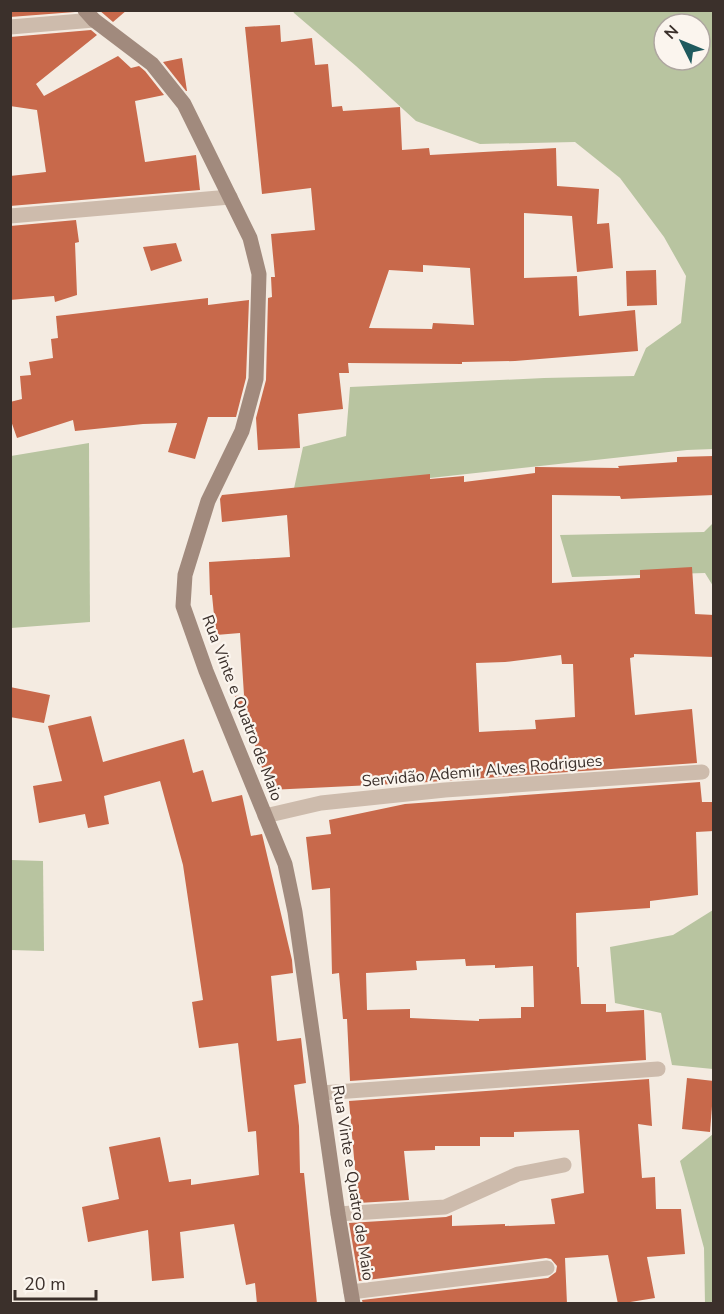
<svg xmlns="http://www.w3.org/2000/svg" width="724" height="1314" font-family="'Nunito Sans',sans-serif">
  <rect width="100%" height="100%" fill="#f4ebe1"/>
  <g fill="#b8c4a0" fill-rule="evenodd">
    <path d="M293,11h420v438l-26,1 -394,43 10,-46 43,-11 4,-49 194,-9 90,-2 12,-28 35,-25 5,-47 -22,-39 -44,-59 -45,-36 -95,2 -64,-23 -60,-55 -62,-53zM664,24h36v36h-36z"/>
    <polygon points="89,443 90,622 11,628 11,456"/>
    <polygon points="713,523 713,586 705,573 572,577 560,535 704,532"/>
    <polygon points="11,860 43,861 44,951 11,950"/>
    <polygon points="713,910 713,1069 672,1065 661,1013 615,1003 610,947 673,935"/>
    <polygon points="713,1134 714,1303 705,1304 704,1248 680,1161"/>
  </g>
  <g fill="#c8694b" fill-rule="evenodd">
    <polygon points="10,10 75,10 75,12 10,17"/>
    <polygon points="99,10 127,10 113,22"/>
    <path d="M280,25l1,17 31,-4 3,27 13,-1 4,43 10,-1 1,5 57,-4 2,43 27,-2 1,7 126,-7 1,38 42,3 -2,35 12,-1 4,45 -36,4 -5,-56 -48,-3v65l53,-2 2,40 56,-6 3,41 -123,10 -53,1v2l-114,-1 1,10h-10l4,36 -45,5 2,34 -42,2 -2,-32 10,-38 2,-82 4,-1 -1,-20h4l-4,-43 44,-4 -4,-42 -49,6 -17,-167zM423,265l47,3 4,57 -41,-2 -1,6 -63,-1 20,-58 34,2z"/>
    <polygon points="91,30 97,35 36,84 44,96 118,56 131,68 139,66 145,71 164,95 135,101 145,162 196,155 200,190 10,206 10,176 46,172 37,110 10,106 10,37"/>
    <polygon points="182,58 187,91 186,91 163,62"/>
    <polygon points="76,220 79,242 75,243 77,295 55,302 54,296 10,300 10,226"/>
    <polygon points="176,243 182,261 151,271 143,247"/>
    <polygon points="656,270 657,305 627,306 626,271"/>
    <polygon points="208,298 208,305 249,300 246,378 236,417 208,417 195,459 168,452 177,423 143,424 75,431 73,420 17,438 10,418 10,402 22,399 20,376 31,375 29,362 53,358 51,339 58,338 56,316"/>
    <path d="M714,456v39l-93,4 -1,-3 -68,-1v88l88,-5v-8l52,-3 3,47 19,1v42l-80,-3v3l-4,1 5,57 57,-6 5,54 -283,20 -145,7 -21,-67 -5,1 -8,-28 9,-1 -4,-62 -24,2 -4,-40h-2l-1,-33 81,-5 -3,-42 -65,7 -2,-23 2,-4 208,-21v5l34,-3v6l71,-9v-6l84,1 -1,-2 59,-4v-5zM561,655l1,9h11l2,53 -40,3 1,9 -57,3 -3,-69 29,-1z"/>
    <polygon points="10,687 50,695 44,723 10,717"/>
    <polygon points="91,716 103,762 184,739 193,773 203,770 212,802 242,795 251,836 262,834 292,960 293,973 271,976 277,1041 301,1038 306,1083 294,1085 299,1126 300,1173 304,1173 317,1304 257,1304 255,1283 246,1285 234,1224 180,1232 184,1278 152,1281 148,1230 88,1242 82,1207 119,1199 109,1147 160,1137 169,1182 191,1179 191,1185 259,1175 256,1131 248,1132 238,1043 199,1048 192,1002 203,1000 183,865 160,781 104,796 109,824 88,828 85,814 39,823 33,786 62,781 48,726"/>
    <path d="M700,782l2,20h10l2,29 -18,1 2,63 -48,6v7l-74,5 1,54h2l2,37h25v8l38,-2 2,50 -296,21 -3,-62h-4l-4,-46 -7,1 -2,-86 -18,2 -6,-53 25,-3 -2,-14 76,-16zM465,959l1,7 29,-1v3l38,-2 1,41h-13v11l-42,1v2l-69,-3v-9l-43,1 -1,-37 51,-3 -1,-9z"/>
    <polygon points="687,1078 714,1081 710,1132 682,1129"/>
    <polygon points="649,1079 652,1126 638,1124 642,1178 655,1177 656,1209 681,1209 685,1254 647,1257 655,1298 618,1304 608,1255 565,1258 567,1304 363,1304 362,1300 548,1278 556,1272 557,1266 551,1259 546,1258 359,1281 349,1223 446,1217 452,1215 452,1226 505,1224 505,1226 555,1224 551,1199 584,1193 579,1130 514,1132 514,1137 480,1137 480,1146 435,1146 435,1150 404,1151 409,1200 358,1203 349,1101"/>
  </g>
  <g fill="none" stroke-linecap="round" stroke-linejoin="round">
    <g stroke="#cdbbac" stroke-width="15">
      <polyline points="10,27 94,20"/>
      <polyline points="10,216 230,197"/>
      <polyline points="265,816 321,803 445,790 702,772"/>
      <polyline points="351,1292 547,1268"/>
    </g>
    <g stroke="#cdbbac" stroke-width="15">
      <polyline points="321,1093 658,1069"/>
      <polyline points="338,1214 445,1207 518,1174 564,1165"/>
    </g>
    <polyline stroke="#a18a7d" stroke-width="15" points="85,10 94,20 152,64 184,104 250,238 259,274 256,379 242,431 208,501 185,575 183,606 206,671 285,864 295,912 338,1214 353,1304"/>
  </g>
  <g text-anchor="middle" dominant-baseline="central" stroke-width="4.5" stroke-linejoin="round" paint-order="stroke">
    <g font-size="16" fill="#3b302b" stroke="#fbf5ee">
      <text transform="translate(242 708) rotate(69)">Rua Vinte e Quatro de Maio</text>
      <text transform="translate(482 771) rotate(-5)">Servidão Ademir Alves Rodrigues</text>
      <text transform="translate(353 1183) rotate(81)">Rua Vinte e Quatro de Maio</text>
    </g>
  </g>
  <rect width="724" height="1314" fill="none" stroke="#3b302b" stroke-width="24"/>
  <g transform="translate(682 42) rotate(313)"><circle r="28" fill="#fbf5ee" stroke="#aea6a0" stroke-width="1.5"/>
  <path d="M0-4.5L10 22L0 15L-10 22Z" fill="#1f5a5e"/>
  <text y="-9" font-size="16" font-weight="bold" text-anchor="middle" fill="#3b302b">N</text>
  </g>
  <path d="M15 1290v9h81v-9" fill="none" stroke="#3b302b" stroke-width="3"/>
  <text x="24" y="1290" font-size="18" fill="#3b302b" stroke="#fbf5ee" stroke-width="4.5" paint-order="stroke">20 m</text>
</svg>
